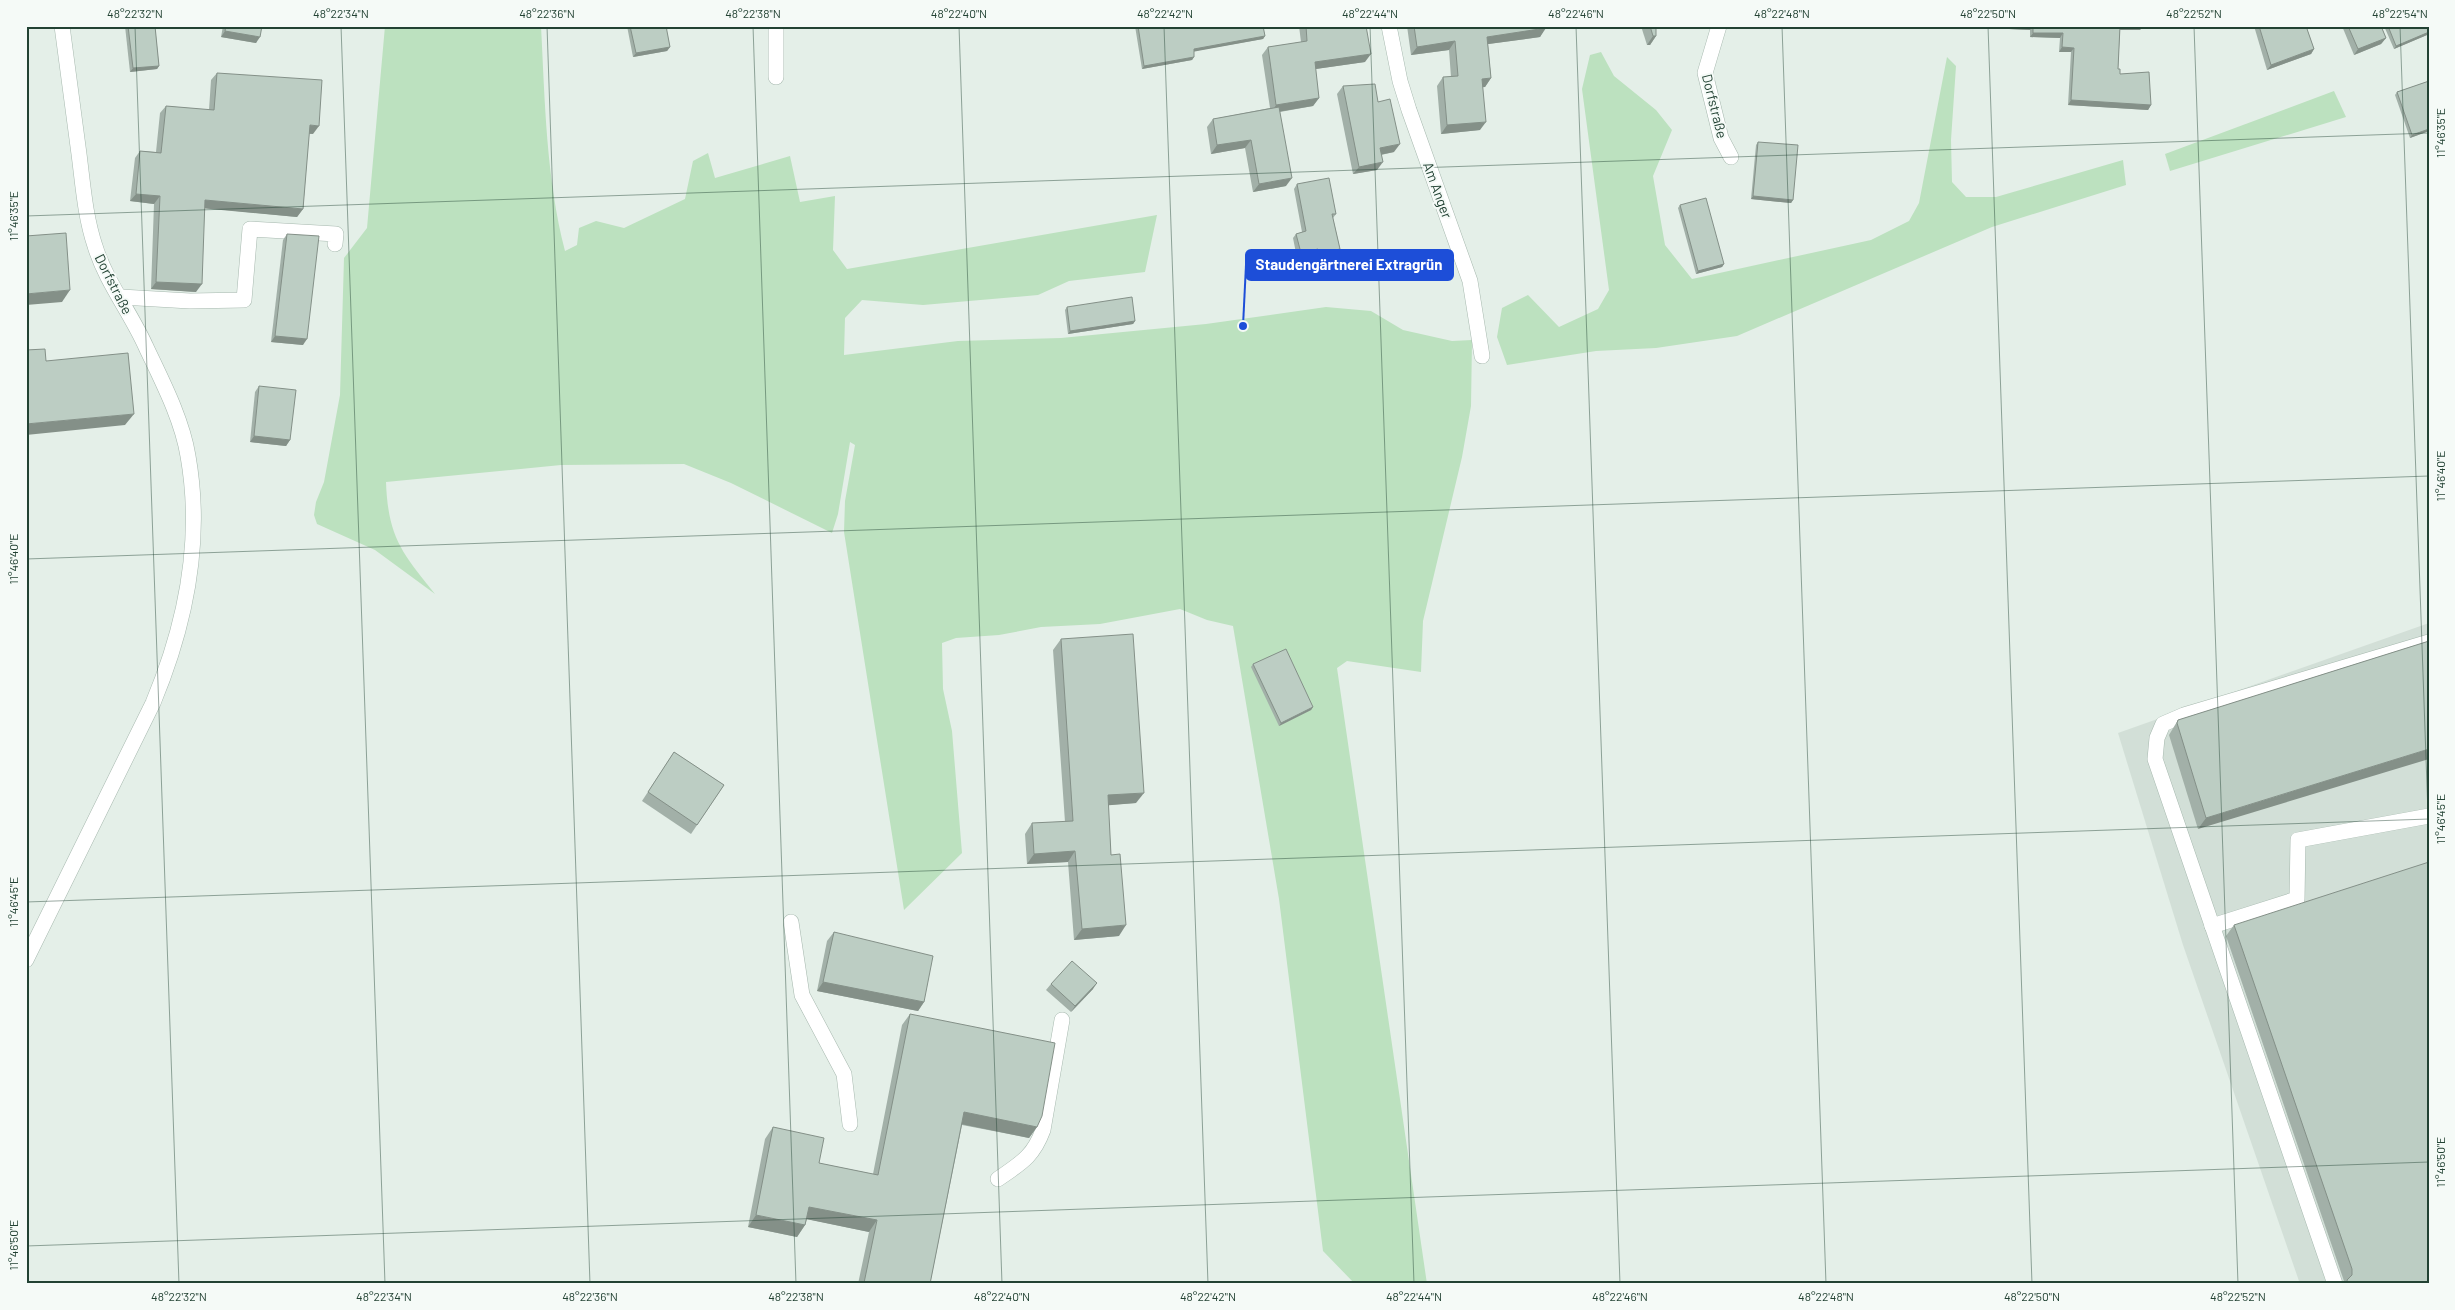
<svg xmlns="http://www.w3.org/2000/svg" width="2455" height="1310" font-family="Barlow,sans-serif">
  <rect width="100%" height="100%" fill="#e4efe8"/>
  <polygon fill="#d2dfd7" points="2429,623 2429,1284 2300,1284 2183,945 2118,733"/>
  <g fill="#bce1bf">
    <path d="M385,26h156c4,76 5,151 24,225l12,-6 2,-17 17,-7 28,7 61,-29 8,-38 15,-8 7,25 75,-22 10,46 35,-6 -2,54 14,19 310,-54 -12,57 -76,9 -31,14 -115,10 -61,-5 -17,18 -1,37 114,-14 103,-3 145,-14 120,-17 45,4 32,19 49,11 20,-1 -1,66 -9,51 -39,164 -2,51 -74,-11 -10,7 90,616h-72l-32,-33 -44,-352 -46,-273 -26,-6 -27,-11 -80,15 -59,3 -42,8 -43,3 -14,5 1,46 9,42 10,122 -58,57 -60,-378 1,-31 10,-56 -5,-3 -12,72 -6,19 -101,-50 -47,-19 -123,1 -175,17c2,55 16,71 49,112l-60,-44 -58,-26 -3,-9 2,-13 8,-20 16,-87 4,-137 23,-30z"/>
    <polygon points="1601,52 1614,76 1656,110 1672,130 1653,176 1665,245 1692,279 1871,240 1909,221 1919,203 1947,57 1956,66 1951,140 1952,182 1966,197 1996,197 2123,160 2126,185 1992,227 1737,336 1656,348 1596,351 1507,365 1497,337 1502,308 1528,295 1559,327 1598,309 1609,290 1582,89 1590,55"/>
    <polygon points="2334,91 2346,117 2170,171 2165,154"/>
  </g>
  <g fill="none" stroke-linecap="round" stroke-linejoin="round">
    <g stroke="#a6b8ae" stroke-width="16">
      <g id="minor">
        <polyline points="776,26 776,77"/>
        <polyline points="1389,26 1400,81 1409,110 1470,281 1482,356"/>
        <polyline points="1719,26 1705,73 1721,138 1731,157"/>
        <polyline points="121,297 190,301 244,300 250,229 336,234 335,244"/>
        <polyline points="791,922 802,995 844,1074 850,1124"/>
        <polyline points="2212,926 2297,899 2298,840 2429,816"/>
        <path d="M26,960l127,-257c33,-79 50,-162 35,-247 -6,-37 -26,-75 -42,-109 -15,-34 -40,-65 -51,-101 -10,-30 -12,-61 -16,-92 -6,-43 -11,-85 -17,-128"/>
        <path d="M998,1179c23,-16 35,-22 45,-49l19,-110"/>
        <polyline points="2335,1284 2155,759 2157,738 2163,724 2184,715 2429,642"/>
      </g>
    </g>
    <use href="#minor" stroke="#fff" stroke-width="15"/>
  </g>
  <g fill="#a2b0a8">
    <polygon points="125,26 155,26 159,66 157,69 130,72"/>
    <polygon points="223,26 262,26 256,43 221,37"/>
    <polygon points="627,26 683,26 666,29 670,47 667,51 633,57"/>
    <polygon points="1135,26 1263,26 1265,36 1263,39 1194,51 1194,57 1192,60 1142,69"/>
    <polygon points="1299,26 1366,26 1365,62 1315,69 1319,98 1313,106 1280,112 1286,186 1253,192 1245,148 1211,154 1207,127 1213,119 1270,108 1262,55 1268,47 1301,42"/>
    <polygon points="1407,26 1546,26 1540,37 1488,44 1491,78 1485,87 1483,87 1480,130 1441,134 1437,86 1443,77 1451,77 1449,50 1411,55"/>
    <polygon points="1641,26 1656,26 1656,36 1650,45 1647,45"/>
    <polygon points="2009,26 2143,26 2140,30 2120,30 2118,69 2120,74 2151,105 2148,110 2068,105 2071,52 2059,52 2060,38 2030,37 2030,30 2009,29"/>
    <polygon points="2254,26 2306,26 2314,49 2311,54 2267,70"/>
    <polygon points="2342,26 2381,26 2386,38 2381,44 2354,55"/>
    <polygon points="2384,26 2426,26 2429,32 2427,35 2394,49"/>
    <polygon points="217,73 313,134 309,134 303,209 297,217 205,208 196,292 151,289 154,204 130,201 135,158 140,151 156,152 160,113 166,106 209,110 211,80"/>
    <polygon points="2429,81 2429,131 2410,138 2395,95 2397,92"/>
    <polygon points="1343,86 1378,102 1394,152 1381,155 1377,170 1353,174 1337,94"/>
    <polygon points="1758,142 1793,200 1791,203 1751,199 1756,145"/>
    <polygon points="1297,184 1336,214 1333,218 1340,249 1337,253 1316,258 1315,254 1297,258 1293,238 1296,234 1302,232 1294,189"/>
    <polygon points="1680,205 1724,264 1722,267 1696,274 1678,208"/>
    <polygon points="287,234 303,345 271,342 283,240"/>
    <polygon points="1067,307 1135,321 1133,324 1068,334 1065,310"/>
    <polygon points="259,386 290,440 286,446 250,442 255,392"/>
    <polygon points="1061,639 1136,803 1108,805 1111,855 1119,936 1074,940 1068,862 1027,864 1025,834 1032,823 1065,822 1053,650"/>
    <polygon points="2429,641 2198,829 2169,735 2178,720"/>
    <polygon points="1253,664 1313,707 1311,710 1279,726 1251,667"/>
    <polygon points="674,752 724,785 691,834 642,801"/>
    <polygon points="2234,925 2429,1284 2344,1284 2344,1281 2226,936"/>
    <polygon points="834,932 924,1002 918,1011 817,991 827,941"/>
    <polygon points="1051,984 1093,989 1071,1012 1046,990"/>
    <polygon points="910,1014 1037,1127 1029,1138 962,1125 930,1284 858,1284 869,1232 807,1219 805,1225 797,1237 748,1227 765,1139 773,1127 819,1163 873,1174 902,1025"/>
  </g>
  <g fill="#849088">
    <polygon points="665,26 683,26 663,30"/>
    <polygon points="2011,26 2033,26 2030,30 2009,29"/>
    <polygon points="2120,26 2143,26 2140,30 2117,30"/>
    <polygon points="1546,28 1540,37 1481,45 1487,37"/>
    <polygon points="225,31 260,37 256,43 221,37"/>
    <polygon points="2429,32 2427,35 2394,49 2396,46"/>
    <polygon points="2033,33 2063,33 2060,38 2030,37"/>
    <polygon points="1265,36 1263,39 1192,52 1194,49"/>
    <polygon points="1653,36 1656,36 1650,45 1647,45"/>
    <polygon points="2386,38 2381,44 2354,55 2358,49"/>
    <polygon points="1455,41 1449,50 1411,55 1417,47"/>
    <polygon points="670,47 667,51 633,57 636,53"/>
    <polygon points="2062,47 2074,48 2071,52 2059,52"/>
    <polygon points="2314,49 2311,54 2267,70 2271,65"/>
    <polygon points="1371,54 1365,62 1309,70 1315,62"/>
    <polygon points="1194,57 1192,60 1142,69 1144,66"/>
    <polygon points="159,66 157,69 130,72 133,68"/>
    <polygon points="1491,78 1485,87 1476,88 1482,79"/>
    <polygon points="1319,98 1313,106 1271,113 1276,105"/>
    <polygon points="2071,100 2151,105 2148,110 2068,105"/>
    <polygon points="1486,122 1480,130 1441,134 1447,125"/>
    <polygon points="310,125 319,126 313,134 304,133"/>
    <polygon points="2429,129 2429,131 2410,138 2412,135"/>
    <polygon points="1251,140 1245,148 1211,154 1217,145"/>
    <polygon points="1400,144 1394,152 1374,156 1380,148"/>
    <polygon points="1383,162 1377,170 1353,174 1359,167"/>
    <polygon points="1292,178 1286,186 1253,192 1259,184"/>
    <polygon points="136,194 160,196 154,204 130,201"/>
    <polygon points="1753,196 1793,200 1791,203 1751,199"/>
    <polygon points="205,200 303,209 297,217 200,208"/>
    <polygon points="1318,249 1315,254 1297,258 1301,253"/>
    <polygon points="1340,249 1337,253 1316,258 1319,254"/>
    <polygon points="1724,264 1722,267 1696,274 1698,271"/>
    <polygon points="156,282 202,284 196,292 151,289"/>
    <polygon points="70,290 62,302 26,305 26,294"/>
    <polygon points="1135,321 1133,324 1068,334 1070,331"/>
    <polygon points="275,336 307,339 303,345 271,342"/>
    <polygon points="134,414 125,425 26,435 26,424"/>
    <polygon points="254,436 290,440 286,446 250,442"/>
    <polygon points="1313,707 1311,710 1279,726 1281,723"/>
    <polygon points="2429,749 2429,759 2198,829 2206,818"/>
    <polygon points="1144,793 1136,803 1100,806 1108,795"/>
    <polygon points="1075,851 1068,862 1027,864 1034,854"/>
    <polygon points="1126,925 1119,936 1074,940 1082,929"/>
    <polygon points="823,982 924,1002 918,1011 817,991"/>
    <polygon points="1097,983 1093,989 1071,1012 1075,1006"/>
    <polygon points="964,1112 1037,1127 1029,1138 956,1123"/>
    <polygon points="809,1207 877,1220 869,1232 801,1218"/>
    <polygon points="756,1215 805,1225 797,1237 748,1227"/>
  </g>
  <g fill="#bccdc3" stroke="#849088">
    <polygon points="128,26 155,26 159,66 133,68"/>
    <polygon points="226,26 262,26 260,37 225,31"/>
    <polygon points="630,26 666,26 670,47 636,53"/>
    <polygon points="1138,26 1263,26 1265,36 1194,49 1194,57 1144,66"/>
    <polygon points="1306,26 1366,26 1371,54 1315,62 1319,98 1276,105 1268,47 1307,41"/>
    <polygon points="1414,26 1546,26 1546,28 1487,37 1491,78 1482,79 1486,122 1447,125 1443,77 1458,76 1455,41 1417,47"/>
    <polygon points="1650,26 1656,26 1656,36 1653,36"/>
    <polygon points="2033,26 2120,26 2118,69 2120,69 2120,74 2149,72 2151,105 2071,100 2074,48 2062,47 2063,33 2033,33"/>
    <polygon points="2259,26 2306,26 2314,49 2271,65"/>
    <polygon points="2348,26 2381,26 2386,38 2358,49"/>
    <polygon points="2388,26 2426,26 2429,32 2396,46"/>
    <polygon points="217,73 322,80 319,126 310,125 303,209 205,200 202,284 156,282 160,196 136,194 140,151 161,153 166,106 214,110"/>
    <polygon points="2429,81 2429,129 2412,135 2397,92"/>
    <polygon points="1375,84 1378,102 1390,99 1400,144 1380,148 1383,162 1359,167 1343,86"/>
    <polygon points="1279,107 1292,178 1259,184 1251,140 1217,145 1213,119"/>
    <polygon points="1758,142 1798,145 1793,200 1753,196"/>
    <polygon points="1329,178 1336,214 1332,214 1340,249 1319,254 1318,249 1301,253 1296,234 1306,231 1297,184"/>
    <polygon points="1706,198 1724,264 1698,271 1680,205"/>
    <polygon points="66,233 70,290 26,294 26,236"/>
    <polygon points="287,234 319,236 307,339 275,336"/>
    <polygon points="1132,297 1135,321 1070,331 1067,307"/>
    <polygon points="45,349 46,361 128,353 134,414 26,424 26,350"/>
    <polygon points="259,386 296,390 290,440 254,436"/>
    <polygon points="1133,634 1144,793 1108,795 1111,855 1120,854 1126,925 1082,929 1075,851 1034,854 1032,823 1073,821 1061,639"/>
    <polygon points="2429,641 2429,749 2206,818 2177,723 2178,720"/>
    <polygon points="1286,649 1313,707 1281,723 1253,664"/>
    <polygon points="674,752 724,785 697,825 648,792"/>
    <polygon points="2429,862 2429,1284 2348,1284 2347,1280 2352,1275 2352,1269 2234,925"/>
    <polygon points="834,932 933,956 924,1002 823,982"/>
    <polygon points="1072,961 1097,983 1075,1006 1051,984"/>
    <polygon points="910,1014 1055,1043 1042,1116 1037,1127 964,1112 930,1284 870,1284 864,1283 877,1220 809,1207 805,1225 756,1215 773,1127 824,1138 819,1163 878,1175"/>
  </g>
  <path fill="none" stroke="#224233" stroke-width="1" stroke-opacity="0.45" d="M135,26l44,1258M341,26l44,1258M547,26l43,1258M753,26l43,1258M959,26l43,1258M1164,26l44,1258M1370,26l44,1258M1576,26l44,1258M1782,26l44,1258M1988,26l44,1258M2194,26l44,1258M2400,26l29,816M26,216l2403,-83M26,559l2403,-83M26,902l2403,-83M26,1246l2403,-84"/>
  <g text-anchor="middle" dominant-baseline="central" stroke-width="4" stroke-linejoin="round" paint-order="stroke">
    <g font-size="14" fill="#224233" stroke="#f5faf7">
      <text transform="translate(1715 106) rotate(76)">Dorfstraße</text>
      <text transform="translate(1438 190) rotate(70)">Am Anger</text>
      <text transform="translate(114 284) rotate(63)">Dorfstraße</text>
    </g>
  </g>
  <path fill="none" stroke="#1d4ed8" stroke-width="2" d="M1243 326L1246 265"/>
  <circle fill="#1d4ed8" stroke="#f5faf7" stroke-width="2" cx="1243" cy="326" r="5"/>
  <rect fill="#1d4ed8" stroke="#1d4ed8" stroke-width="2" x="1246" y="250" width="207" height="30" rx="5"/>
  <g font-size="15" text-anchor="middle" font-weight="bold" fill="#fff">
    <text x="1349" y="270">Staudengärtnerei Extragrün</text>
  </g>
  <rect width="2455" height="1310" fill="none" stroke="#f5faf7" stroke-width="55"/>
  <rect x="28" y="28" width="2400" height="1254" fill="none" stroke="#224233" stroke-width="2"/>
  <g font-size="12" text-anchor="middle" fill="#224233">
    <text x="135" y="18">48°22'32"N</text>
    <text x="341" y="18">48°22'34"N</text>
    <text x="547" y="18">48°22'36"N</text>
    <text x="753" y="18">48°22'38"N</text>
    <text x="959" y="18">48°22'40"N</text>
    <text x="1165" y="18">48°22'42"N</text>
    <text x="1370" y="18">48°22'44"N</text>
    <text x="1576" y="18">48°22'46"N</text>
    <text x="1782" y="18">48°22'48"N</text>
    <text x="1988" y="18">48°22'50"N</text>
    <text x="2194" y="18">48°22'52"N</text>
    <text x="2400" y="18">48°22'54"N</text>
    <text transform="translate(2441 133) rotate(-90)" y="4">11°46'35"E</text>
    <text transform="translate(14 216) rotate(-90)" y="4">11°46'35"E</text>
    <text transform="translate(2441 476) rotate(-90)" y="4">11°46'40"E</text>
    <text transform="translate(14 559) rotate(-90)" y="4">11°46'40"E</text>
    <text transform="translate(2441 819) rotate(-90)" y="4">11°46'45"E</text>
    <text transform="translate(14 902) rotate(-90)" y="4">11°46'45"E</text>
    <text transform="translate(2441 1162) rotate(-90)" y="4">11°46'50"E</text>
    <text transform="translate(14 1245) rotate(-90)" y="4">11°46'50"E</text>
    <text x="179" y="1301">48°22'32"N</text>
    <text x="384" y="1301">48°22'34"N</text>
    <text x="590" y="1301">48°22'36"N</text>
    <text x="796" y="1301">48°22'38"N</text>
    <text x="1002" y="1301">48°22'40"N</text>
    <text x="1208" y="1301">48°22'42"N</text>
    <text x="1414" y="1301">48°22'44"N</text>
    <text x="1620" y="1301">48°22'46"N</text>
    <text x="1826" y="1301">48°22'48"N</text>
    <text x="2032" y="1301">48°22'50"N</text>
    <text x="2238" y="1301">48°22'52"N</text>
  </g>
</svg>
